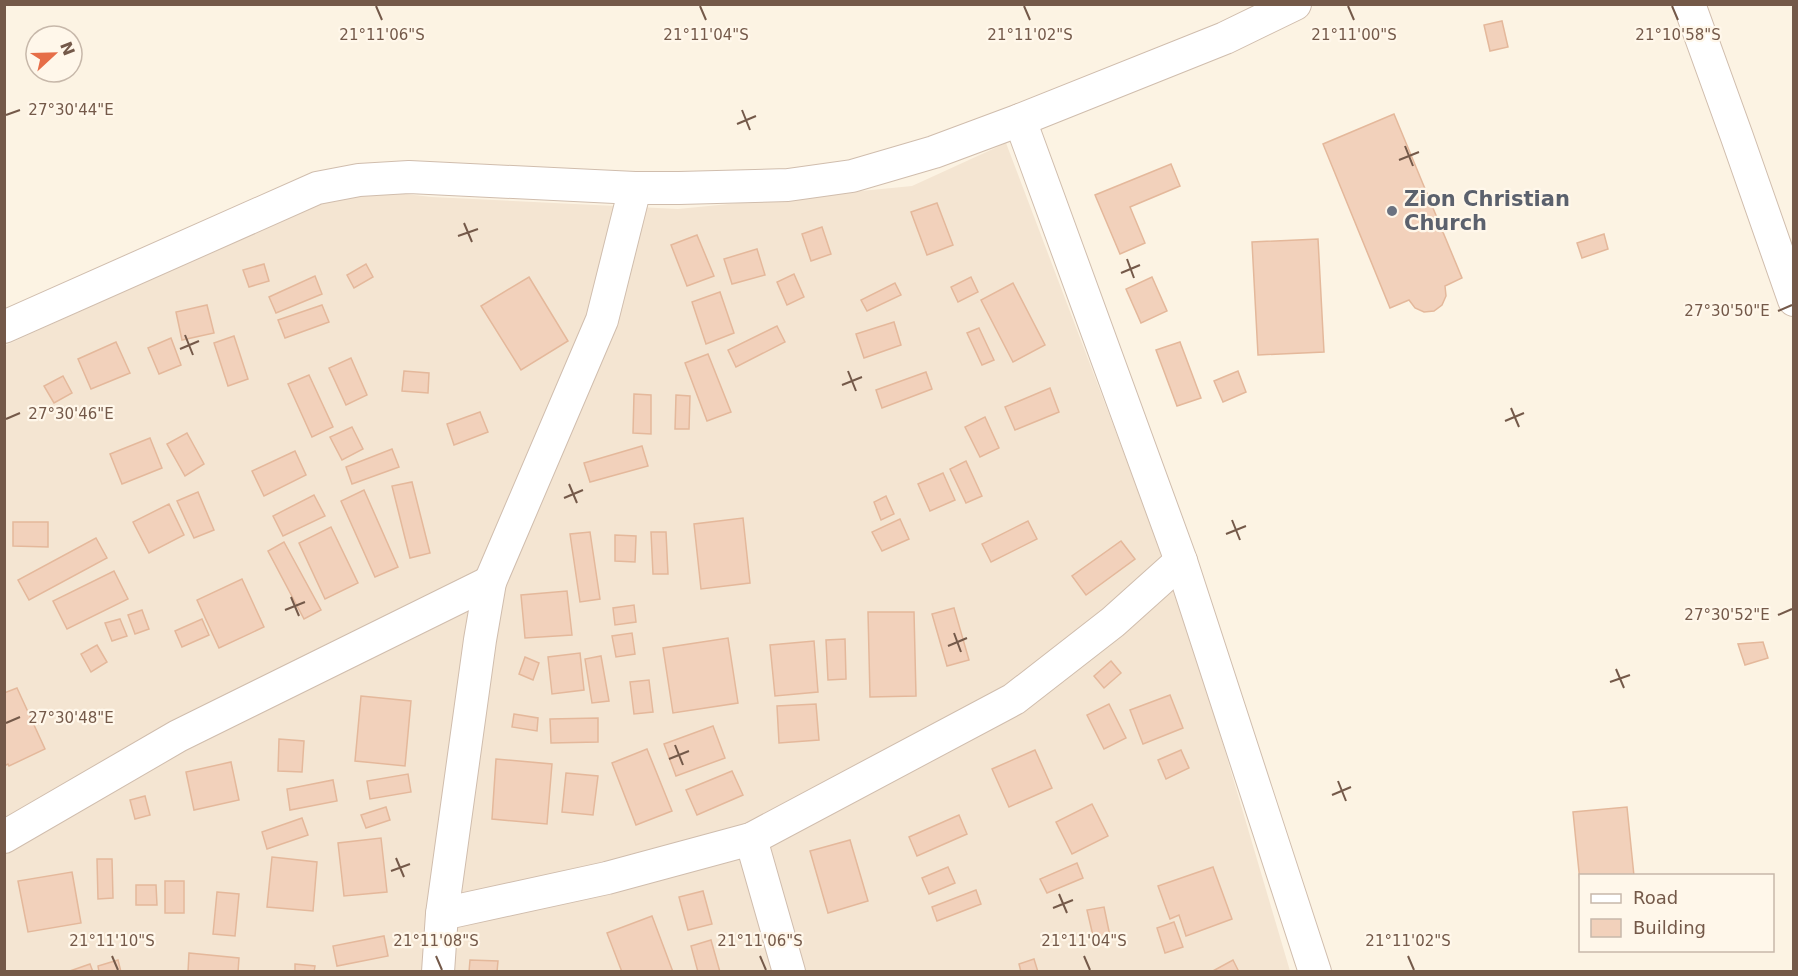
<svg xmlns="http://www.w3.org/2000/svg" width="1798" height="976" font-family="'DejaVu Sans',sans-serif">
  <rect width="100%" height="100%" fill="#fcf3e3"/>
  <polygon fill="#f4e5d2" points="1006,143 1183,609 1290,971 5,971 4,346 351,188 432,197 678,209 912,186"/>
  <g fill="#f2d1bb" stroke="#e4b89b" stroke-width="1.5">
    <polygon points="1502,21 1508,47 1490,51 1484,25"/>
    <polygon points="1394,114 1462,278 1445,286 1446,296 1442,305 1434,311 1424,312 1415,308 1409,300 1390,308 1323,144"/>
    <polygon points="1171,164 1180,186 1130,207 1145,243 1120,254 1095,195"/>
    <polygon points="937,203 953,245 927,255 911,212"/>
    <polygon points="822,227 831,254 811,261 802,234"/>
    <polygon points="1604,234 1608,249 1582,258 1577,243"/>
    <polygon points="697,235 714,276 687,286 671,245"/>
    <polygon points="1318,239 1324,352 1258,355 1252,242"/>
    <polygon points="757,249 765,275 732,284 724,259"/>
    <polygon points="264,264 269,281 249,287 243,270"/>
    <polygon points="366,264 373,277 354,288 347,275"/>
    <polygon points="794,274 804,297 787,305 777,282"/>
    <polygon points="315,276 322,294 276,313 269,297"/>
    <polygon points="529,277 568,341 521,370 481,306"/>
    <polygon points="971,277 978,292 958,302 951,287"/>
    <polygon points="1152,277 1167,311 1141,323 1126,289"/>
    <polygon points="895,283 901,295 867,311 861,300"/>
    <polygon points="1013,283 1045,345 1013,362 981,300"/>
    <polygon points="720,292 734,333 706,344 692,302"/>
    <polygon points="207,305 214,333 182,340 176,312"/>
    <polygon points="322,305 329,322 285,338 278,320"/>
    <polygon points="894,322 901,345 864,358 856,334"/>
    <polygon points="777,326 785,342 736,367 728,350"/>
    <polygon points="979,328 994,360 982,365 967,333"/>
    <polygon points="234,336 248,379 228,386 214,343"/>
    <polygon points="171,338 181,365 159,374 148,348"/>
    <polygon points="116,342 130,373 91,389 78,359"/>
    <polygon points="1180,342 1201,398 1177,406 1156,350"/>
    <polygon points="708,354 731,412 707,421 685,363"/>
    <polygon points="351,358 367,395 346,405 329,368"/>
    <polygon points="404,371 429,373 428,393 402,391"/>
    <polygon points="1238,371 1246,392 1223,402 1214,381"/>
    <polygon points="926,372 932,389 882,408 876,390"/>
    <polygon points="309,375 333,427 312,437 288,384"/>
    <polygon points="63,376 72,393 54,403 44,386"/>
    <polygon points="1050,388 1059,412 1015,430 1005,407"/>
    <polygon points="634,394 651,395 651,434 633,433"/>
    <polygon points="676,395 690,396 689,429 675,429"/>
    <polygon points="480,412 488,432 454,445 447,424"/>
    <polygon points="985,417 999,448 980,457 965,427"/>
    <polygon points="352,427 363,449 342,460 330,437"/>
    <polygon points="187,433 204,464 185,476 167,444"/>
    <polygon points="150,438 162,468 122,484 110,454"/>
    <polygon points="642,446 648,466 590,482 584,463"/>
    <polygon points="392,449 399,467 352,484 346,467"/>
    <polygon points="295,451 306,475 264,496 252,471"/>
    <polygon points="966,461 982,496 966,503 950,469"/>
    <polygon points="943,473 955,500 930,511 918,484"/>
    <polygon points="412,482 430,553 410,558 392,486"/>
    <polygon points="364,490 398,567 375,577 341,501"/>
    <polygon points="198,492 214,530 194,538 177,501"/>
    <polygon points="314,495 325,516 283,536 273,516"/>
    <polygon points="886,496 894,514 881,520 874,502"/>
    <polygon points="169,504 184,535 149,553 133,522"/>
    <polygon points="743,518 750,583 701,589 694,524"/>
    <polygon points="900,519 909,539 882,551 872,532"/>
    <polygon points="1028,521 1037,539 991,562 982,544"/>
    <polygon points="13,522 48,522 48,547 13,546"/>
    <polygon points="331,527 358,583 325,599 299,543"/>
    <polygon points="590,532 600,599 580,602 570,534"/>
    <polygon points="651,532 666,532 668,574 653,574"/>
    <polygon points="615,535 636,536 635,562 615,561"/>
    <polygon points="96,538 107,558 29,600 18,580"/>
    <polygon points="1121,541 1135,559 1086,595 1072,576"/>
    <polygon points="284,542 321,610 304,619 268,551"/>
    <polygon points="114,571 128,599 67,629 53,601"/>
    <polygon points="242,579 264,627 219,648 197,600"/>
    <polygon points="567,591 572,635 525,638 521,595"/>
    <polygon points="634,605 636,622 615,625 613,608"/>
    <polygon points="954,608 969,660 947,666 932,614"/>
    <polygon points="142,610 149,629 135,634 128,615"/>
    <polygon points="868,612 914,612 916,696 870,697"/>
    <polygon points="120,619 127,636 112,641 105,623"/>
    <polygon points="202,619 209,635 182,647 175,631"/>
    <polygon points="632,633 635,654 616,657 612,636"/>
    <polygon points="728,638 738,703 673,713 663,648"/>
    <polygon points="845,639 846,679 828,680 826,640"/>
    <polygon points="814,641 818,692 775,696 770,645"/>
    <polygon points="1763,642 1768,658 1745,665 1738,644"/>
    <polygon points="97,645 107,662 91,672 81,654"/>
    <polygon points="580,653 584,690 552,694 548,657"/>
    <polygon points="601,656 609,701 592,703 585,659"/>
    <polygon points="525,657 539,663 533,680 519,674"/>
    <polygon points="1111,661 1121,673 1104,688 1094,676"/>
    <polygon points="649,680 653,712 634,714 630,682"/>
    <polygon points="17,688 45,749 9,766 8,764 4,766 4,693"/>
    <polygon points="1170,695 1183,728 1143,744 1130,710"/>
    <polygon points="361,696 411,701 405,766 355,761"/>
    <polygon points="816,704 819,740 779,743 777,706"/>
    <polygon points="1109,704 1126,738 1104,749 1087,715"/>
    <polygon points="514,714 538,718 537,731 512,727"/>
    <polygon points="598,718 598,742 551,743 550,719"/>
    <polygon points="713,726 725,758 676,776 664,744"/>
    <polygon points="279,739 304,741 302,772 278,771"/>
    <polygon points="647,749 672,811 636,825 612,763"/>
    <polygon points="1035,750 1052,788 1009,807 992,769"/>
    <polygon points="1181,750 1189,768 1166,779 1158,760"/>
    <polygon points="496,759 552,764 547,824 492,819"/>
    <polygon points="231,762 239,800 194,810 186,772"/>
    <polygon points="732,771 743,795 697,815 686,790"/>
    <polygon points="566,773 598,776 593,815 562,812"/>
    <polygon points="408,774 411,792 370,799 367,781"/>
    <polygon points="333,780 337,801 290,810 287,789"/>
    <polygon points="145,796 150,815 135,819 130,800"/>
    <polygon points="1092,804 1108,836 1072,854 1056,822"/>
    <polygon points="386,807 390,820 366,828 361,815"/>
    <polygon points="1627,807 1634,876 1580,876 1580,882 1573,812"/>
    <polygon points="959,815 967,834 917,856 909,837"/>
    <polygon points="302,818 308,835 267,849 262,832"/>
    <polygon points="381,838 387,892 344,896 338,843"/>
    <polygon points="850,840 868,901 828,913 810,851"/>
    <polygon points="272,857 317,862 313,911 267,907"/>
    <polygon points="97,859 112,859 113,898 98,899"/>
    <polygon points="1077,863 1083,878 1047,893 1040,879"/>
    <polygon points="948,867 955,883 929,894 922,878"/>
    <polygon points="1213,867 1232,919 1186,936 1179,915 1170,919 1158,886"/>
    <polygon points="72,872 81,923 28,932 18,881"/>
    <rect x="165" y="881" width="19" height="32"/>
    <polygon points="136,885 156,885 157,905 136,905"/>
    <polygon points="976,890 981,904 937,921 932,907"/>
    <polygon points="703,891 712,924 688,930 679,897"/>
    <polygon points="217,892 239,894 235,936 213,934"/>
    <polygon points="1104,907 1110,936 1094,940 1087,910"/>
    <polygon points="652,916 673,972 622,972 607,933"/>
    <polygon points="1174,922 1183,947 1165,953 1157,928"/>
    <polygon points="384,936 388,956 337,966 333,946"/>
    <polygon points="711,940 720,972 698,972 691,946"/>
    <polygon points="189,953 239,958 238,972 188,972"/>
    <polygon points="1034,959 1038,972 1021,972 1019,964"/>
    <polygon points="118,960 121,972 99,972 98,966"/>
    <polygon points="470,960 498,961 497,972 469,972"/>
    <polygon points="1233,960 1239,972 1211,972"/>
    <polygon points="90,964 93,972 67,972"/>
    <polygon points="295,964 315,966 314,972 295,972"/>
  </g>
  <g fill="none" stroke-linecap="round" stroke-linejoin="round">
    <g stroke="#d0bdad" stroke-width="34">
      <g id="street">
        <polyline points="1689,4 1737,137 1794,300"/>
        <polyline points="1020,120 1181,561 1315,972"/>
        <polyline points="4,327 317,188 359,180 409,177 635,188 679,188 788,185 852,176 934,152 1020,120 1225,38 1295,4"/>
        <polyline points="4,837 178,736 490,582"/>
        <polyline points="751,839 789,972"/>
        <polyline points="442,914 607,878 751,839 1014,699 1113,622 1181,561"/>
        <polyline points="438,972 442,914 480,640 490,582 602,320 635,188"/>
      </g>
    </g>
    <use href="#street" stroke="#fff" stroke-width="32"/>
  </g>
  <path fill="none" stroke="#745949" stroke-width="2" d="M376,6l6,14M700,6l6,14M1024,6l6,14M1348,6l6,14M1672,6l6,14M742,110l8,20M6,115l14,-5M737,124l19,-8M1405,146l8,20M1399,160l20,-8M464,223l8,19M458,236l20,-7M1127,259l7,19M1121,273l19,-8M1778,311l14,-6M185,335l8,20M180,349l19,-8M848,371l8,20M842,385l20,-8M1511,408l8,19M6,419l14,-6M1505,421l19,-8M569,484l8,19M564,498l19,-8M1232,520l8,20M1226,534l20,-8M291,597l8,19M285,610l20,-8M1778,615l14,-6M954,633l7,19M948,646l19,-8M1616,669l8,19M1610,682l20,-7M6,723l14,-6M675,745l8,20M669,759l20,-8M1338,781l8,20M1332,795l19,-8M396,858l8,19M391,871l19,-7M1059,894l8,19M1053,908l20,-8M112,956l6,14M436,956l6,14M760,956l6,14M1084,956l6,14M1408,956l6,14"/>
  <circle fill="#6b7280" stroke="#fff7ea" stroke-width="2" cx="1392" cy="211" r="6"/>
  <g text-anchor="middle" dominant-baseline="central" stroke-width="4.5" stroke-linejoin="round" paint-order="stroke">
    <g font-size="21" font-weight="bold" fill="#5b616d" stroke="#fff7ea" text-anchor="start">
      <text x="1404" y="199">Zion Christian<tspan x="1404" dy="24">Church</tspan></text>
    </g>
  </g>
  <g font-size="15" text-anchor="middle" fill="#745949" stroke="#fff7ea" stroke-width="4.5" stroke-linejoin="round" paint-order="stroke">
    <text x="1030" y="40">21°11'02"S</text>
    <text x="1354" y="40">21°11'00"S</text>
    <text x="382" y="40">21°11'06"S</text>
    <text x="706" y="40">21°11'04"S</text>
    <text x="1678" y="40">21°10'58"S</text>
    <text x="71" y="115">27°30'44"E</text>
    <text x="1727" y="316">27°30'50"E</text>
    <text x="71" y="419">27°30'46"E</text>
    <text x="1727" y="620">27°30'52"E</text>
    <text x="71" y="723">27°30'48"E</text>
    <text x="112" y="946">21°11'10"S</text>
    <text x="436" y="946">21°11'08"S</text>
    <text x="760" y="946">21°11'06"S</text>
    <text x="1084" y="946">21°11'04"S</text>
    <text x="1408" y="946">21°11'02"S</text>
  </g>
  <rect width="1798" height="976" fill="none" stroke="#745949" stroke-width="12"/>
  <rect x="1579" y="874" width="195" height="78" fill="#fff7ea" stroke="#c7b8aa" stroke-width="1.5"/>
  <rect x="1591" y="894" width="30" height="9" fill="#ffffff" stroke="#c7b8aa" stroke-width="1.5"/>
  <text x="1633" y="904" font-size="18" fill="#745949">Road</text>
  <rect x="1591" y="919" width="30" height="18" fill="#f2d1bb" stroke="#c7b8aa" stroke-width="1.5"/>
  <text x="1633" y="934" font-size="18" fill="#745949">Building</text>
  <g transform="translate(54 54) rotate(68)"><circle r="28" fill="#fff7ea" stroke="#c7b8aa" stroke-width="1.5"/>
  <path d="M0-4.5L10 22L0 15L-10 22Z" fill="#e66e48"/>
  <text y="-9" font-size="16" font-weight="bold" text-anchor="middle" fill="#745949">N</text>
  </g>
</svg>
